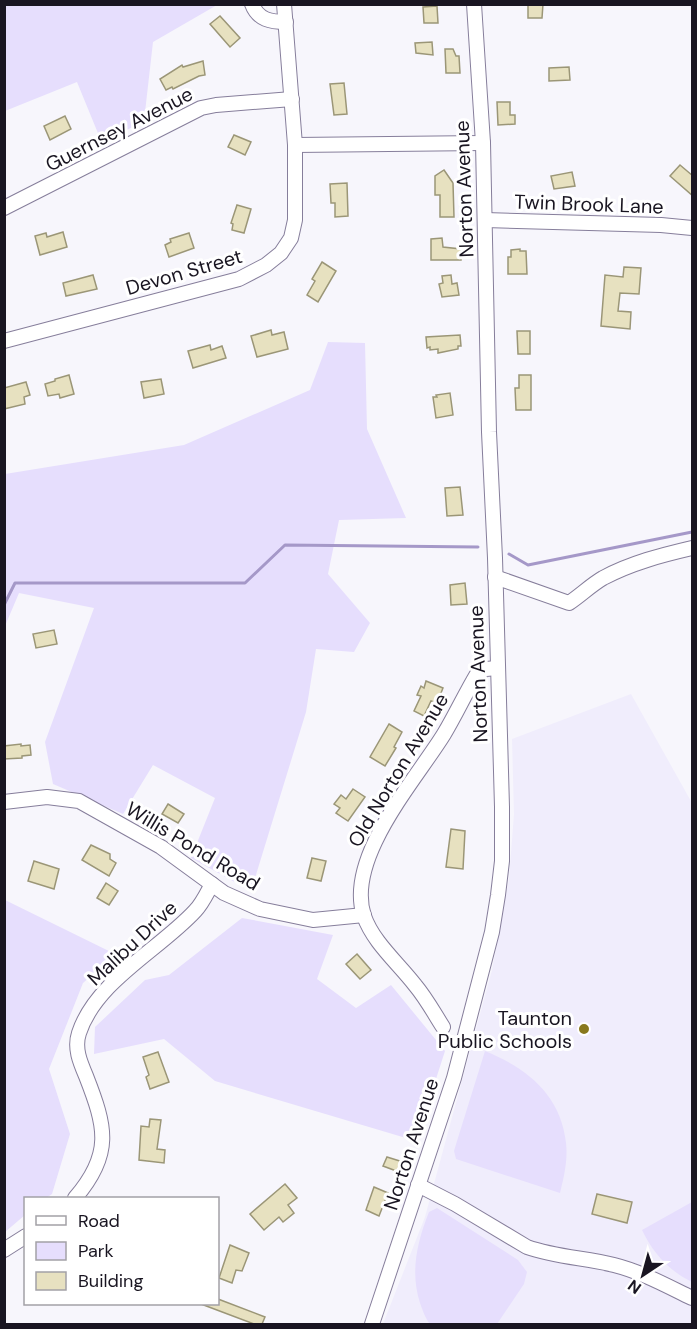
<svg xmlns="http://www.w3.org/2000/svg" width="697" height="1329" font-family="'DM Sans',sans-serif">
  <rect width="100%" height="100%" fill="#f7f6fc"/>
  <polygon fill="#f0edfc" points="631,694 692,803 692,1324 383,1324 425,1217 492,970 509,879 514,814 512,739"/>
  <g fill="#e6defd">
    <polygon points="5,4 217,4 217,5 153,42 144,121 102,143 77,82 5,111"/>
    <polygon points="328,342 365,343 367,429 406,518 339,520 328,574 370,623 354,652 316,649 306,712 251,891 191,858 215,798 153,765 123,814 53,784 45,742 94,608 19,593 5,626 5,474 184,445 310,390"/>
    <polygon points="5,900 115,954 83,983 49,1069 70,1134 52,1194 46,1198 26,1198 25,1215 5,1232"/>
    <polygon points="242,918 333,935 317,979 356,1008 391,985 445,1051 416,1141 215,1081 164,1039 94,1054 95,1027 145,980 169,975"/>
    <path d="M485,1051c42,17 76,44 81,92 2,17 -2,34 -6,50l-104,-34 -2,-8 3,-10z"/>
    <path d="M692,1202v80c-23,-11 -39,-29 -50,-52z"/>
    <path d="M437,1208l81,52 9,12 -3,12 -27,40h-67c-5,-6 -7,-13 -10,-21 -10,-31 -3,-61 9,-91z"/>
  </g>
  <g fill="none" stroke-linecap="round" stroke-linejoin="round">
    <g stroke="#a598c8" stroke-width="3">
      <polyline points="509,554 528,565 692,532"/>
      <polyline points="4,605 15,583 245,583 285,545 478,547"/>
    </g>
  </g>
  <g fill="#e7e1c0" stroke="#9b9677" stroke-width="1.5">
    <polygon points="528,4 543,4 542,18 528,18"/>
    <polygon points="437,6 438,23 424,23 423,7"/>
    <polygon points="220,16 240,38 230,47 210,24"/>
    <polygon points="432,42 433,55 416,53 415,43"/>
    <polygon points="445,49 453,49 456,56 459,56 460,73 446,73"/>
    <polygon points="203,61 205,75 199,76 173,89 172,87 166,90 160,79 182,65 183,67"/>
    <polygon points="569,67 570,80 549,81 549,68"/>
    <polygon points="344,83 347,114 334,115 330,84"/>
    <polygon points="497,102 510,102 510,115 515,115 515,124 498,125"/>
    <polygon points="65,116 71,129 50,140 44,126"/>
    <polygon points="234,135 251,142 245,155 228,147"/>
    <polygon points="680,165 693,176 693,196 670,176"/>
    <polygon points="444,170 453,183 454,217 440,217 440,195 435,195 435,176"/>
    <polygon points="572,172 575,186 554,189 551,176"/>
    <polygon points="347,183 348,216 335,217 335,203 331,203 330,184"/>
    <polygon points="237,205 251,209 244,233 232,230 233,224 231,223"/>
    <polygon points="63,232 67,247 40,255 35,236 46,233 47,237"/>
    <polygon points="189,233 194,248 169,257 165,245 171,242 170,239"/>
    <polygon points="442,238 443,247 461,249 461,260 431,260 431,239"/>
    <polygon points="520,249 520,251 526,251 527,274 508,274 508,257 511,257 511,250"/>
    <polygon points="322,262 336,271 318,302 307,295 315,281 312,279"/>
    <polygon points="624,267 641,268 639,294 620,293 618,311 631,312 630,329 601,326 605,275 623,277"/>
    <polygon points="93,275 97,289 66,296 63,283"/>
    <polygon points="451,275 452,284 457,283 459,295 442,297 439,284 443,283 442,276"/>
    <polygon points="271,330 272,335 284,332 288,349 257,357 251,336"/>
    <polygon points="517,331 530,331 530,354 518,354"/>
    <polygon points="460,335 461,346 458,346 458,349 438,353 438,349 430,350 430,347 427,348 426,337"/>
    <polygon points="210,345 211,350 222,346 226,358 193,368 188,351"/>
    <polygon points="69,375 74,394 60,398 59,394 48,396 45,384 55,381 55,379"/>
    <polygon points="519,375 531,375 531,410 516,410 515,388 519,388"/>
    <polygon points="161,379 164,394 144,398 141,382"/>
    <polygon points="26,382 30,395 24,397 25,404 4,409 4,388"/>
    <polygon points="450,393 453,415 436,418 433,397 437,397 436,395"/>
    <polygon points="460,487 463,515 447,516 445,488"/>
    <polygon points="465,583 467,604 451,605 450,585"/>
    <polygon points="54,630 57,644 36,648 33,634"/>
    <polygon points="426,681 443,688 437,703 431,701 424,716 414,711 421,696 417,695 421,686 424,688"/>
    <polygon points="389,724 402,732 394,747 396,748 385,766 370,757"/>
    <polygon points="21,744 21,746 30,745 31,755 22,756 22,758 4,759 4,746"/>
    <polygon points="353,789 365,797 348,821 336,813 340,808 334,804 341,795 346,799"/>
    <polygon points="168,804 184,814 178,823 162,814"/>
    <polygon points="451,829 465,831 463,869 446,867"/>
    <polygon points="91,845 110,854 110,859 116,863 109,876 82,860"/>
    <polygon points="312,858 326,861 321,881 307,878"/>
    <polygon points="34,861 59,869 54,889 28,881"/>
    <polygon points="106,883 118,891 109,905 97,898"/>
    <polygon points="357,954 371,970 360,979 346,964"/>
    <polygon points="158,1052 169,1082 150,1089 146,1077 149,1075 143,1057"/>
    <polygon points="150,1119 161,1120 157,1149 165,1150 164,1163 139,1160 141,1126 149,1127"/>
    <polygon points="387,1157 403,1162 399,1172 383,1166"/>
    <polygon points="285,1184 297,1198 288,1205 294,1213 283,1222 279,1217 264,1230 250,1214"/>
    <polygon points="374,1187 388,1193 379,1216 366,1210"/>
    <polygon points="597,1194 632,1202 627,1223 592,1214"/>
    <polygon points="230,1245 249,1253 242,1271 236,1270 232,1283 219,1278"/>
    <polygon points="218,1299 265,1317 262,1324 254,1324 201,1304 218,1304"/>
  </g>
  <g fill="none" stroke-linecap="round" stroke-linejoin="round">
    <g stroke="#867e9b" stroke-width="16">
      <g id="street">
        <path d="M252,4c6,16 19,18 34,18"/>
        <polyline points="295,145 483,143"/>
        <polyline points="4,208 201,108 216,105 292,99"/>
        <polyline points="485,220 661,225 692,228"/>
        <polyline points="4,341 239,279 266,265 281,253 291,238 295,220 295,145 284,4"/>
        <path d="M495,577l74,26c12,-8 22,-18 34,-25 28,-15 59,-23 89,-30"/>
        <polyline points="4,802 47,797 79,801 161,847 224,893 260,909 313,920 364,915"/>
        <path d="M443,1027c-9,-14 -17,-29 -28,-42 -17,-22 -42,-43 -51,-69 -19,-58 51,-135 80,-182 12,-20 21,-40 33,-60l9,-5 11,-1"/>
        <path d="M418,1185l37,19 72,43c28,10 59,11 87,18 28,7 53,21 78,33"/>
        <path d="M75,1198c38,-44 31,-71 11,-122 -6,-14 -12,-28 -7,-43 17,-52 80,-83 116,-122 7,-7 12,-18 17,-27"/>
        <polyline points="4,1250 26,1236"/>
        <polyline points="372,1324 454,1078 492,932 498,895 502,861 502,807 495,558 489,432 483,143 474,4"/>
      </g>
    </g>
    <use href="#street" stroke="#fff" stroke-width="14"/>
  </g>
  <circle fill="#89791e" stroke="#fff" stroke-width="2" cx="584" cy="1029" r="6"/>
  <g text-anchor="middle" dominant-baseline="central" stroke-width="6" stroke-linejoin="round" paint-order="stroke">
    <g font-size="20" fill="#191521" stroke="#fff">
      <text transform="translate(119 129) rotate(-27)">Guernsey Avenue</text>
      <text transform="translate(464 189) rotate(-92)">Norton Avenue</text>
      <text transform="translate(589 204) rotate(2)">Twin Brook Lane</text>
      <text transform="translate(184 272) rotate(-16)">Devon Street</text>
      <text transform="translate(478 674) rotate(-92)">Norton Avenue</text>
      <text transform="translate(398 770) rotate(-59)">Old Norton Avenue</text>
      <text transform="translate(193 846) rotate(31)">Willis Pond Road</text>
      <text transform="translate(132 943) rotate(-43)">Malibu Drive</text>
      <text transform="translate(411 1144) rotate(-72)">Norton Avenue</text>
    </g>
    <g font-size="20" fill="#191521" stroke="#fff" text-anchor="end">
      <text x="572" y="1018">Taunton<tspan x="572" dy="23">Public Schools</tspan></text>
    </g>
  </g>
  <rect width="697" height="1329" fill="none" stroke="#191521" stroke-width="12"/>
  <rect x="24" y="1197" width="195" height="108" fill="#ffffff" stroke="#a3a1a6" stroke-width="1.5"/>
  <rect x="36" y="1216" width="30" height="9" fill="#ffffff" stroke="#a3a1a6" stroke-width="1.5"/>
  <text x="78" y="1227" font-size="18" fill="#191521">Road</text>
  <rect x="36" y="1242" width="30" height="18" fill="#e6defd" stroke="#a3a1a6" stroke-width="1.5"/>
  <text x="78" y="1257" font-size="18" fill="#191521">Park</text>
  <rect x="36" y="1272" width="30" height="18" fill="#e7e1c0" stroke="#a3a1a6" stroke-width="1.5"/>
  <text x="78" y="1287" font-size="18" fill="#191521">Building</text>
  <g transform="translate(643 1275) rotate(216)" stroke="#ffffff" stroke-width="4.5" paint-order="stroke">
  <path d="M0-4.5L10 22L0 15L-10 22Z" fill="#191521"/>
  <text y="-9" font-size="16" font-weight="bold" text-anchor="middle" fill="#191521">N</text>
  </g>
</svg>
